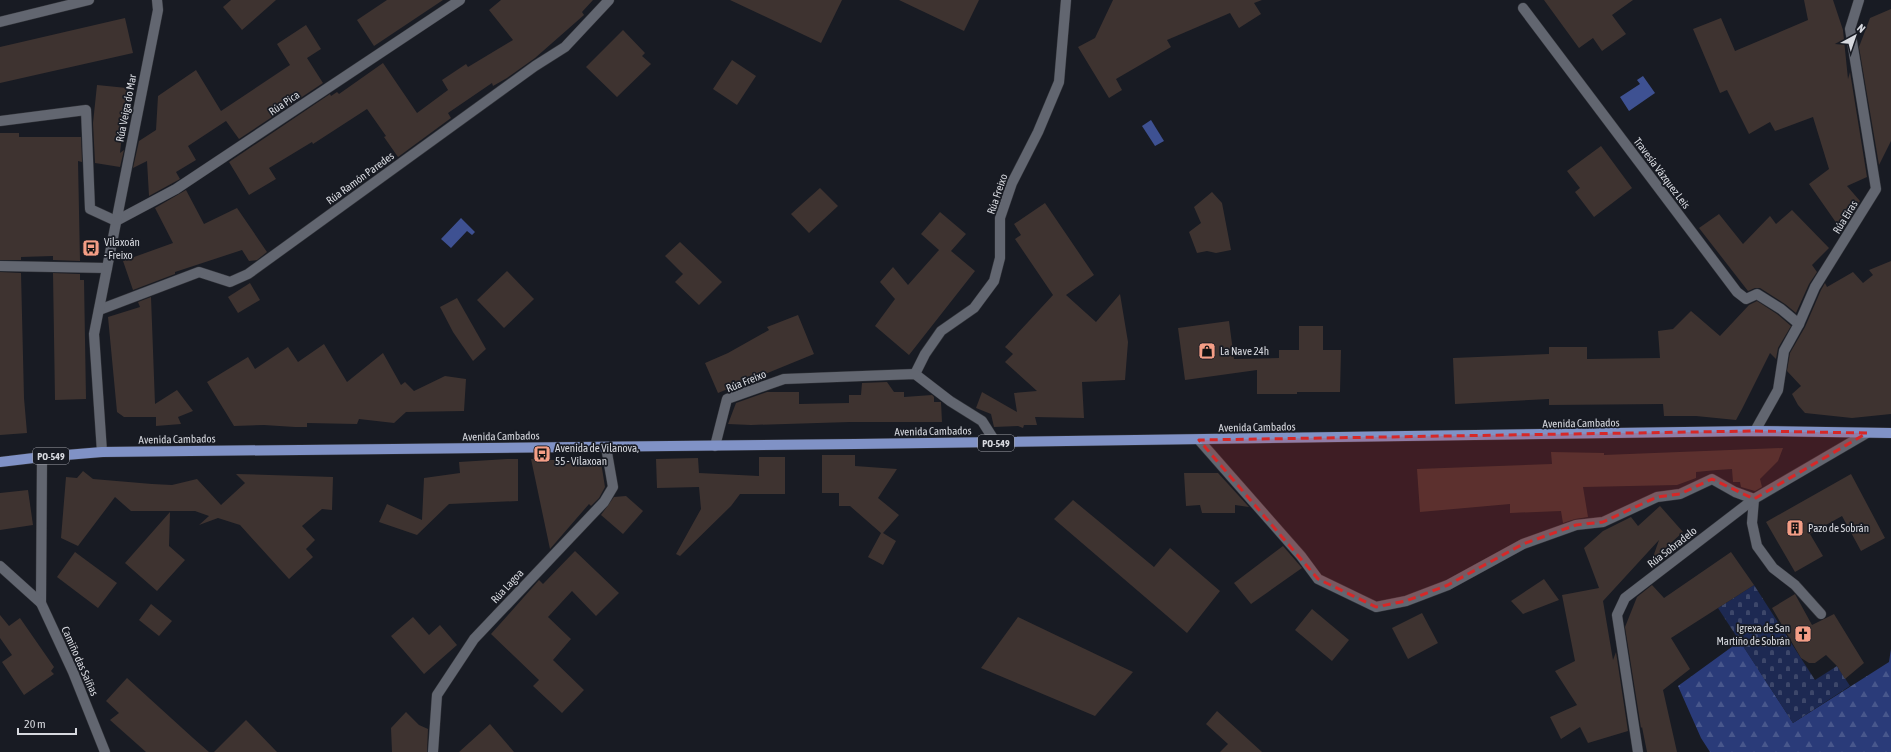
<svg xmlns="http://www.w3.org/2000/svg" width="1891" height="752" font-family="'Asap Condensed',sans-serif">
  <defs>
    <pattern id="forest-firs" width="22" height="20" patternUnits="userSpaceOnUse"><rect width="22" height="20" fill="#2a3b79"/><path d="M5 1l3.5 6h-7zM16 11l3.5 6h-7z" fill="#48578c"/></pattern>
    <pattern id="cemetery-stones" width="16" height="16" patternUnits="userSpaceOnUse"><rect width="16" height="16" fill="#1d2952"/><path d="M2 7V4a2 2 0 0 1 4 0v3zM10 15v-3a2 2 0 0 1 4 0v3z" fill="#3d476a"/></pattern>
  </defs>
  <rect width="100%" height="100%" fill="#181b23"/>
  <polygon fill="url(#forest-firs)" points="1740,641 1793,723 1889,662 1891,649 1891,752 1710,752 1701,738 1678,686"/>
  <polygon fill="url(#cemetery-stones)" points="1754,585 1815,680 1837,666 1850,686 1793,723 1718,608"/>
  <g fill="#3e5192">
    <polygon points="1643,76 1655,93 1629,111 1620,97 1640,84 1637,80"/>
    <polygon points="1151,120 1164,141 1155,146 1142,126"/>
    <polygon points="461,218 475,232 472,235 467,231 451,248 441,239"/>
  </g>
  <g fill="#3e3330">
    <polygon points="231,0 276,0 242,30 223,7"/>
    <polygon points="387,0 443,0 374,46 357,20"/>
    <polygon points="501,0 593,0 582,12 584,15 535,58 507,78 493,86 492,83 448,113 451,118 398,157 384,137 386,136 367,109 313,144 312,142 269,168 276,179 249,195 229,162 330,94 331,96 337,92 339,94 383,63 417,113 448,90 442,80 466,64 468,67 513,40 489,10"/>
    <polygon points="730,0 842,0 821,43"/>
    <polygon points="899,0 979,0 964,31"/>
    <polygon points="1113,0 1262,0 1254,3 1261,14 1239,28 1230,13 1167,40 1171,47 1116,79 1122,90 1109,98 1078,47 1095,38"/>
    <polygon points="1544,0 1633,0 1612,15 1626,34 1602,51 1593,38 1579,48"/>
    <polygon points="1804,0 1833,0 1843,30 1848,79 1850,72 1867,177 1847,186 1860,201 1842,231 1809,184 1829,169 1813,117 1775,131 1770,122 1749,134 1727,90 1720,93 1693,29 1721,18 1735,51 1808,20"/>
    <polygon points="1891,9 1891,141 1879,165 1859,47 1870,18"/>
    <polygon points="125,18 133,53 0,83 0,47"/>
    <polygon points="306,25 321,49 307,58 323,83 239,139 226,121 188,146 196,160 176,172 180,179 149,196 147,161 133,168 139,141 156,130 158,96 196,70 221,111 290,65 277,44"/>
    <polygon points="623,30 645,53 642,56 651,64 617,97 586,67"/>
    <polygon points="732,60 756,76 737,105 713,89"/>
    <polygon points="97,85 127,88 120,153 124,150 120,167 95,163 93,123"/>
    <polygon points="0,133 19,133 19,137 81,137 82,162 78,161 80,261 53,260 53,256 21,257 21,260 0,260"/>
    <polygon points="1601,146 1632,188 1594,217 1575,192 1580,188 1567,171"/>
    <polygon points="820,188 838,206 809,233 791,214"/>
    <polygon points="186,190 204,224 237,208 267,252 257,260 249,261 242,250 175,272 175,274 133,290 123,261 173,243 155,208"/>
    <polygon points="1212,192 1222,203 1231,250 1216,253 1207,251 1197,253 1189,232 1201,223 1194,207"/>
    <polygon points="1045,203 1094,275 1066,295 1096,322 1120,294 1128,342 1125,380 1082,382 1084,418 1035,417 1037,425 1024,425 1023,428 1018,426 994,427 991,414 976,408 982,392 1017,412 1014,393 1037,391 1005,362 1013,354 1005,347 1053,295 1015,239 1021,235 1014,224"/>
    <polygon points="1792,210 1829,248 1812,265 1817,272 1809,284 1796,313 1785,304 1760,288 1755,288 1748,291 1699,228 1719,214 1743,244 1770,216 1776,224"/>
    <polygon points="940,212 966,234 951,251 975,271 909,355 875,326 895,299 880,282 893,267 908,285 939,250 921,234"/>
    <polygon points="680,242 722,282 699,305 675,282 683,274 665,256"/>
    <polygon points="1891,261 1891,414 1852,418 1805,413 1798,405 1792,394 1801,386 1787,371 1790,353 1805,327 1821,290 1825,283 1827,287 1853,272 1863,283 1873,275 1869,270"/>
    <polygon points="507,271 534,299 504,328 477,300"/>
    <polygon points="0,272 21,273 24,398 27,433 0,435"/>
    <polygon points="53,273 80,274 80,280 84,280 86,399 55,400"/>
    <polygon points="250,283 260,300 238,313 228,297"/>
    <polygon points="151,297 155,404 177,390 193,411 178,417 181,424 156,426 156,417 124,417 117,412 108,317 140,307 138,302"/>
    <polygon points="457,298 486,349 473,361 453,332 440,307"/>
    <polygon points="1757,301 1777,314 1791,326 1778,348 1776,359 1770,353 1742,409 1736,420 1696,416 1664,416 1663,404 1549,405 1549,399 1455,404 1453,358 1549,354 1549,347 1587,347 1587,359 1660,358 1658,331 1673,329 1691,311 1720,336 1749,305"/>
    <polygon points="798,315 814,354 718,393 705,363 728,353 769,330 767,327"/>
    <polygon points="1229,321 1234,359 1279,358 1279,350 1299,350 1299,326 1323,326 1323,350 1341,350 1340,392 1297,392 1297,394 1257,394 1257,370 1185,380 1178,328"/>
    <polygon points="324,344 347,382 383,353 401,385 405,382 414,391 445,376 466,379 464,411 406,412 394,423 359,419 357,424 307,423 307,427 295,427 264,425 234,426 207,382 248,357 255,369 288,347 298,362"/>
    <polygon points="887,382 894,392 904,392 904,397 932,395 934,397 934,402 941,402 942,422 850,422 751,425 728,424 736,403 767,392 799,392 799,404 849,403 849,395 861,395 862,383"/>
    <polygon points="1783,448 1778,461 1760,479 1762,487 1755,491 1741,487 1740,482 1733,482 1732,469 1717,470 1696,472 1696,478 1677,485 1583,487 1588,517 1575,519 1563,523 1561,511 1510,513 1510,504 1420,512 1417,469 1552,464 1551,452 1604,453 1604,455"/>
    <polygon points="822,455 855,455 855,466 897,469 878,498 899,515 883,533 896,541 883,565 868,557 881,533 850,506 839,506 839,493 822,493"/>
    <polygon points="759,457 785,457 785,494 740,494 731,506 680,556 676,554 701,509 699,487 657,488 656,459 698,458 699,473 759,476"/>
    <polygon points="507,459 518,459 518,501 449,504 417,535 379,522 387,504 422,520 424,478 460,473 459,462"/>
    <polygon points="531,459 601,462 605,487 599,498 591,506 589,504 550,549"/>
    <polygon points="83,471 93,479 152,484 172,485 197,479 221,505 245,483 236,474 333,477 332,510 322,509 302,526 315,540 306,549 313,557 289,579 240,525 218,518 199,525 209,516 195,511 131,511 115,497 78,546 61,538 66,477 77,478"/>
    <polygon points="1184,473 1218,473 1249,507 1235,505 1235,513 1202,513 1200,505 1186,506"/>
    <polygon points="1851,474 1885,538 1861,551 1842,516 1810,534 1823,556 1795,572 1766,522"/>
    <polygon points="28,490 33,525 0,530 0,493"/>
    <polygon points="626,496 643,511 623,534 601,515 614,497"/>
    <polygon points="1073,500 1154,567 1170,548 1220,591 1187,633 1054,519"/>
    <polygon points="1660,506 1683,532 1652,560 1659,540 1603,601 1613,660 1616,652 1628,731 1588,743 1580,727 1561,739 1550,717 1577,705 1555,671 1575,661 1562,595 1599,588 1584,548 1603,531 1631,517 1638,526"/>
    <polygon points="170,512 169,546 185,560 157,591 125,563"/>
    <polygon points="1283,546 1302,568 1251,604 1234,583"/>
    <polygon points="575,551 619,593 596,616 572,591 548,617 571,639 553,660 584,690 562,713 533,686 539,680 491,634 539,580 543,584"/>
    <polygon points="75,552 117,583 98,608 57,577"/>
    <polygon points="1731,552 1754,585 1671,638 1690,669 1663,690 1677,752 1647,752 1642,727 1641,728 1625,627 1637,597 1652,585 1664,598"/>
    <polygon points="1544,579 1559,600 1523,614 1511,601"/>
    <polygon points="1795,594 1812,625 1834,614 1864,663 1845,679 1837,666 1826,655 1815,663 1809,663 1801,658 1772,608"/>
    <polygon points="151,604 172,621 159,636 139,620"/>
    <polygon points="1312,609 1349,640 1332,661 1295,630"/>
    <polygon points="1422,613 1438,643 1408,659 1392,628"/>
    <polygon points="0,615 9,626 20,618 54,667 51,671 54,674 24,695 2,662 12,655 0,638"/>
    <polygon points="413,617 429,635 440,625 457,645 424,674 391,636"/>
    <polygon points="1018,617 1133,672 1095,716 981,668"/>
    <polygon points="127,678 193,738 209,752 146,752 110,720 119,713 106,701"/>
    <polygon points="1217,711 1262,752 1220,752 1228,744 1206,724"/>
    <polygon points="406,712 419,725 428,729 427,752 392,752 391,728"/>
    <polygon points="246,720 277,752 214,752"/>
    <polygon points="490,724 514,752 459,752"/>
  </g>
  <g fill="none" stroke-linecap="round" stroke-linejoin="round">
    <g stroke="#32343a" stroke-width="11">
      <polyline id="pedestrian" points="1754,499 1752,523 1757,546 1773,568 1795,585 1821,614"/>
    </g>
    <g stroke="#32343a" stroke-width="11">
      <g id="minor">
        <polyline points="1523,8 1737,292 1746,299 1757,294 1781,309 1799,324"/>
        <polyline points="0,22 89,0"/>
        <polyline points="0,121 86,110 90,209 116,221 176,189 460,0"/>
        <polyline points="0,266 107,268"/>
        <polyline points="99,310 199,272 230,282 248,274 535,66 565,47 609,0"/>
        <polyline points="915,374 925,354 941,331 974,308 994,281 1000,258 1000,218 1012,183 1038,132 1059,82 1066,0"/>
        <polyline points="1755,431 1778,390 1784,351 1799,324 1815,287 1876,189 1850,29 1859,0"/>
        <polyline points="1199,440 1301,556 1318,579 1376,607 1406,601 1448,585 1523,544 1576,525 1603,522 1657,497 1680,494 1712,479 1735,492 1754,499"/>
        <polyline points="715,446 727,399 784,379 915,374 950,401 982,421 996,443"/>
        <polyline points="102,452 94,334 158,10 157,0"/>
        <polyline points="42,457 41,603 73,672 105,752"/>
        <polyline points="0,566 41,603"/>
        <polyline points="433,752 437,695 474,639 604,502 613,487 606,447"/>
        <polyline points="1638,752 1617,615 1625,598 1754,499 1867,433"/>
      </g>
    </g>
    <g stroke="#32343a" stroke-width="11">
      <polyline id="primary" points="0,462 42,457 102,452 855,444 1755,431 1891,433"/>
    </g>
    <use href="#pedestrian" stroke="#626670" stroke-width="10"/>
    <use href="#minor" stroke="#626670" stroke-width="10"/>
    <use href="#primary" stroke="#8092c6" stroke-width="10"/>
  </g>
  <path fill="#d62828" fill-opacity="0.2" stroke="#d62828" stroke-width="3" stroke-dasharray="8 5" stroke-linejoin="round" d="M1755,431l112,2 -113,66 -42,-20 -32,15 -23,3 -54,25 -27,3 -53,19 -75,41 -42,16 -30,6 -58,-28 -119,-139z"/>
  <defs>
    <g id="bus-square" transform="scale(0.9)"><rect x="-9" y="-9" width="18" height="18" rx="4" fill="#f49e86" stroke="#181b23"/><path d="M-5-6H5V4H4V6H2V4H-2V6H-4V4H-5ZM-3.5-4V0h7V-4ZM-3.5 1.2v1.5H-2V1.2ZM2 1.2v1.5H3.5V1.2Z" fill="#111"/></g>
    <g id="shop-square" transform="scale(0.9)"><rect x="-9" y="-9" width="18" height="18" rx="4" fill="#f49e86" stroke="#181b23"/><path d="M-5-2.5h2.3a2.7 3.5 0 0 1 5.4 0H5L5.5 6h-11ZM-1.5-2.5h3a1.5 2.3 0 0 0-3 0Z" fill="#111"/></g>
    <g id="building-square" transform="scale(0.9)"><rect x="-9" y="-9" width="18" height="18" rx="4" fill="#f49e86" stroke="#181b23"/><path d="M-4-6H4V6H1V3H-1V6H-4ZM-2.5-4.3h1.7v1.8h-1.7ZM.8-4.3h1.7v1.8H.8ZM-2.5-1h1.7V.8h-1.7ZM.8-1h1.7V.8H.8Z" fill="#111"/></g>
    <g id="church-square" transform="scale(0.9)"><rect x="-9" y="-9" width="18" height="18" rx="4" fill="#f49e86" stroke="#181b23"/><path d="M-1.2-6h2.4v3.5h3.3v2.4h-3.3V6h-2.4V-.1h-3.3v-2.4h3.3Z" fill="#111"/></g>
  </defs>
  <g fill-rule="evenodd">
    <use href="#bus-square" x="91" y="248"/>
    <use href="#shop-square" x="1207" y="351"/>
    <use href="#bus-square" x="542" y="454"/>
    <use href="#building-square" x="1795" y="528"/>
    <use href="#church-square" x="1803" y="634"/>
  </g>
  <g text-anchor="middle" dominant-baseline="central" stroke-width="3.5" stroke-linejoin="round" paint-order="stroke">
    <g fill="#181b23" stroke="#9ea0a7" stroke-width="1">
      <rect x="978" y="435" width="36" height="16" rx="3"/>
      <rect x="33" y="448" width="36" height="16" rx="3"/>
    </g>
    <g font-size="10" font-weight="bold" fill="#d7d9df">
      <text x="996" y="443">PO-549</text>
      <text x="51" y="456">PO-549</text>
    </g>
    <g font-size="11" fill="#d7d9df" stroke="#181b23">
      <text transform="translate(284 103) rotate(-34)">Rúa Pica</text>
      <text transform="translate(126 108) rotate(-79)">Rúa Veiga do Mar</text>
      <text transform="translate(1662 173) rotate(53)">Travesía Vázquez Leis</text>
      <text transform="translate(360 178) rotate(-36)">Rúa Ramón Paredes</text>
      <text transform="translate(997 194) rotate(-71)">Rúa Freixo</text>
      <text transform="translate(1845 217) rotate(-58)">Rúa Eiras</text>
      <text transform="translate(746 381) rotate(-22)">Rúa Freixo</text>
      <text transform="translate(1581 423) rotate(-1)">Avenida Cambados</text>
      <text transform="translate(1257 427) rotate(-1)">Avenida Cambados</text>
      <text transform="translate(933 431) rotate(-1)">Avenida Cambados</text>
      <text transform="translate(501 436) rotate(-1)">Avenida Cambados</text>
      <text transform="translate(177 439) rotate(-1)">Avenida Cambados</text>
      <text transform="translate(1672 547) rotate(-38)">Rúa Sobradelo</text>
      <text transform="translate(507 586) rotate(-47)">Rúa Lagoa</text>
      <text transform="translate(80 661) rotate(66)">Camiño das Saíñas</text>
    </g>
    <g font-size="11" fill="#d7d9df" stroke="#181b23" text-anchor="start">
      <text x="104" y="242">Vilaxoán<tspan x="104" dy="13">- Freixo</tspan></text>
      <text x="1220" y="351">La Nave 24h</text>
      <text x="555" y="448">Avenida de Vilanova,<tspan x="555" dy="13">55 - Vilaxoan</tspan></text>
      <text x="1808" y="528">Pazo de Sobrán</text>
      <text x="1790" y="628" text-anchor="end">Igrexa de San<tspan x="1790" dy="13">Martiño de Sobrán</tspan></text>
    </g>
  </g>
  <g transform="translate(1855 36) rotate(40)" stroke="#181b23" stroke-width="3" paint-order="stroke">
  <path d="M0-3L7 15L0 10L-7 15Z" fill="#d7d9df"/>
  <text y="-6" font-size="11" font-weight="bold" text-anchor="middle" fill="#d7d9df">N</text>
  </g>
  <path d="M18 728v6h58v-6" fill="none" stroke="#d7d9df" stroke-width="2"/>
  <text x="24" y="728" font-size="12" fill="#d7d9df" stroke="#181b23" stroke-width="3" paint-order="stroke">20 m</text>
</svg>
